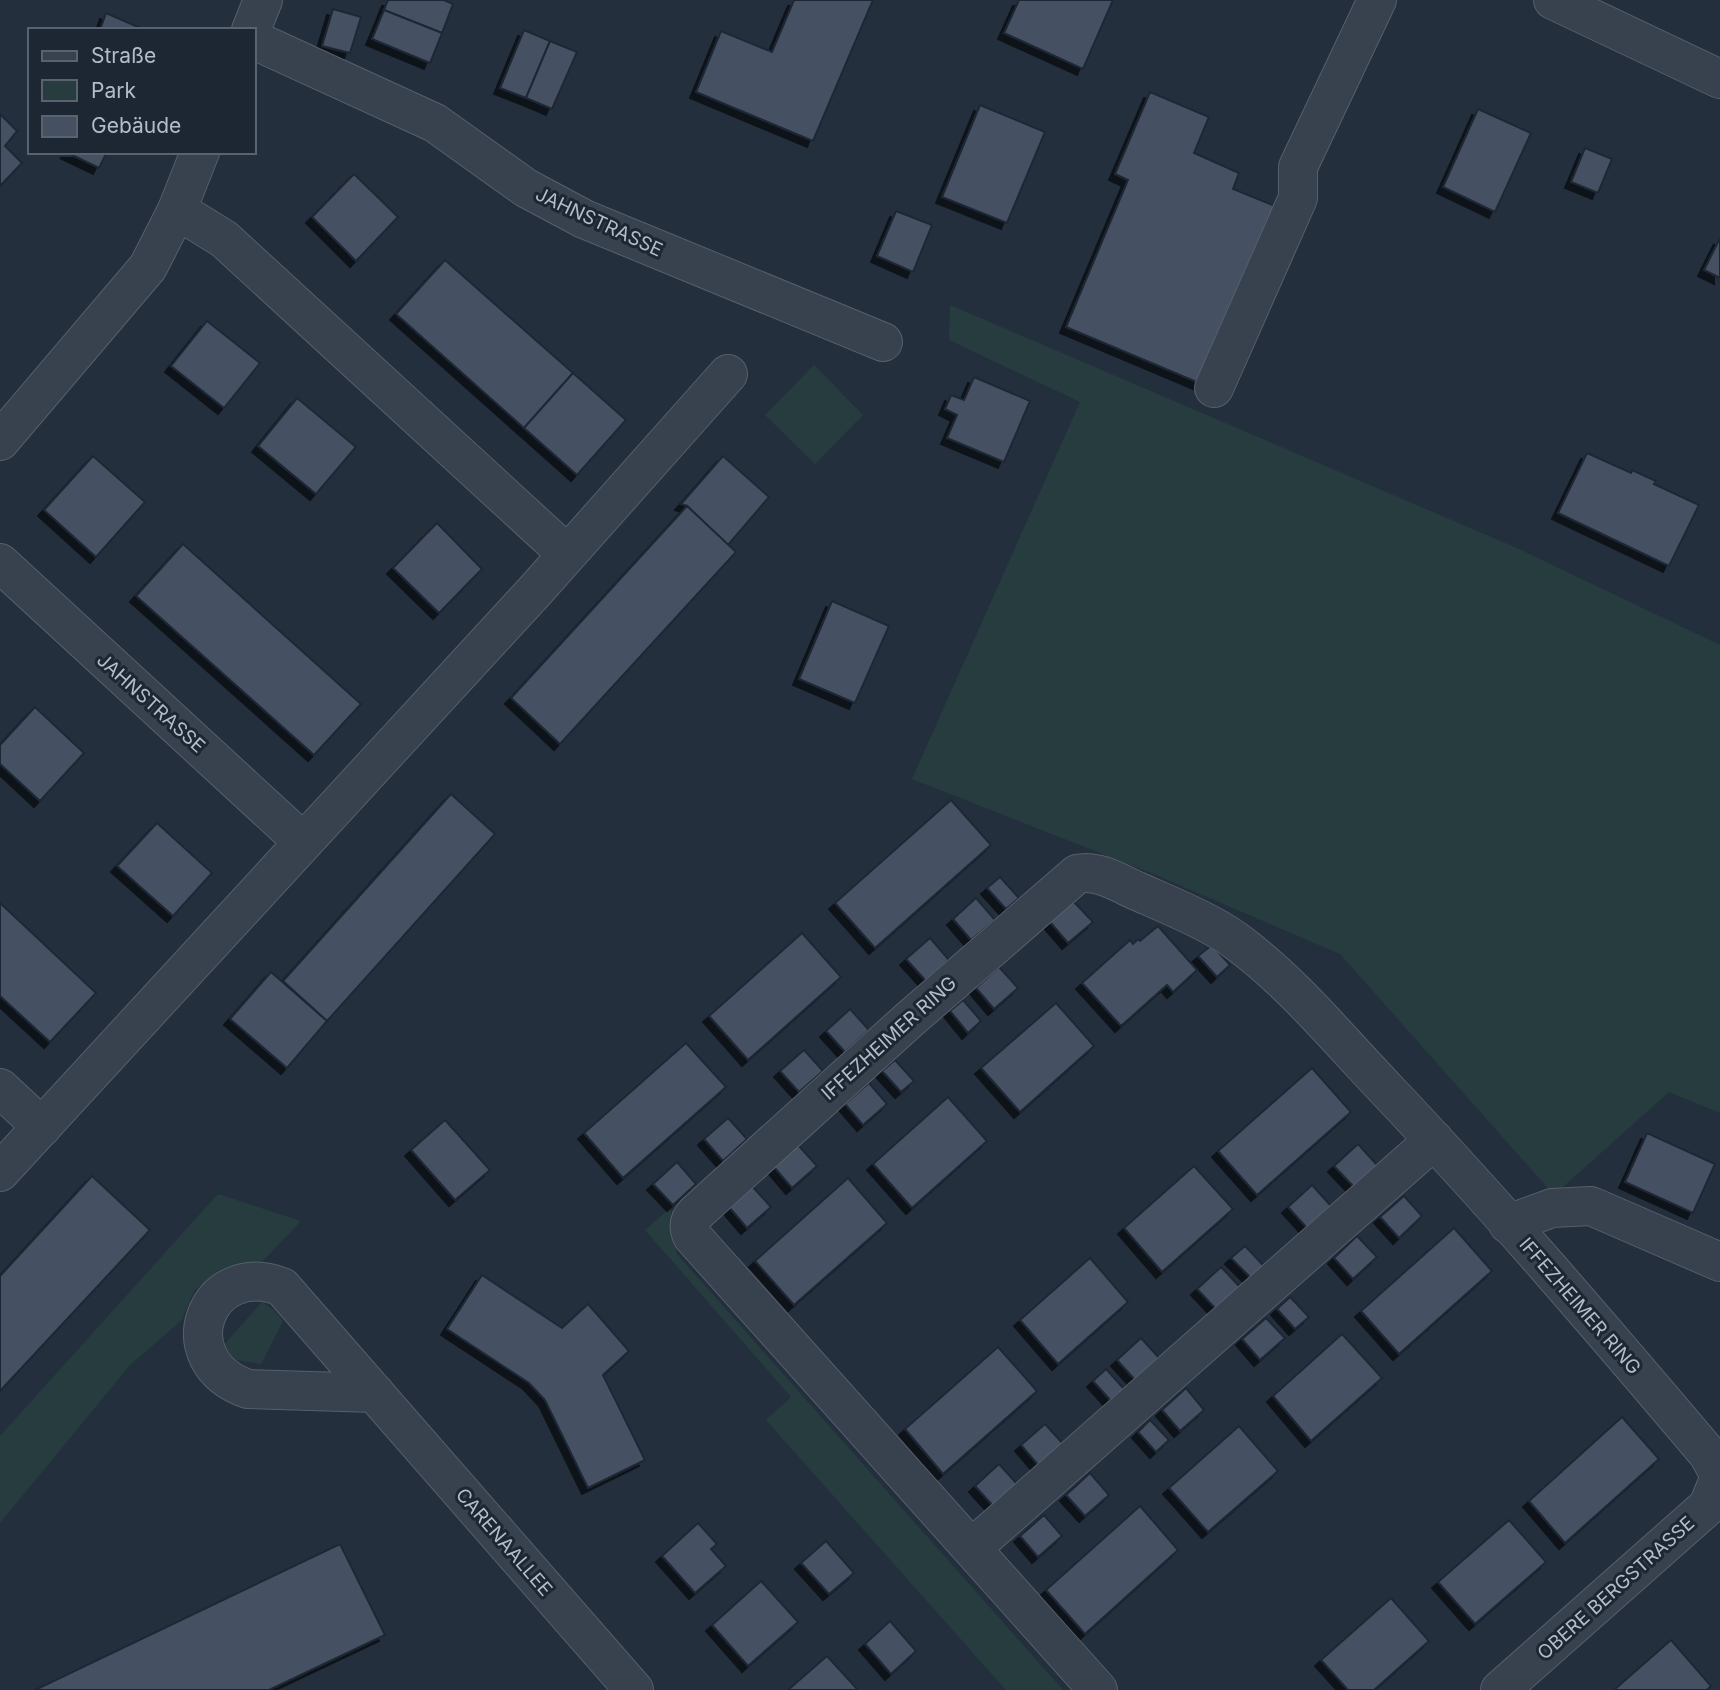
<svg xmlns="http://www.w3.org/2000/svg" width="1720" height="1690" font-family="Inter,sans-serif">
  <defs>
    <filter id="shadow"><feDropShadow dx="-6" dy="6" stdDeviation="0" flood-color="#0009"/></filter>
  </defs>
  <rect width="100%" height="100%" fill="#242f3e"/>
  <g fill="#263c3f">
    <polygon points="950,305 1519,549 1720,645 1720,1113 1669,1092 1554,1195 1340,954 1156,875 912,779 1080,402 949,340"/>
    <polygon points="814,365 863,415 815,464 765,415"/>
    <polygon points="218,1194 301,1221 261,1263 221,1269 194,1291 182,1320 130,1365 0,1523 0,1436"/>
    <polygon points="670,1208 677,1254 1063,1690 1006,1690 766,1420 791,1397 645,1230"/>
    <polygon points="262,1302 274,1310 283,1321 261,1364 232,1359 221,1348"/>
  </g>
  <g fill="#455162" stroke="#1f2835" stroke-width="2" filter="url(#shadow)">
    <polygon points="388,0 444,0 453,4 442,33 384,10"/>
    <polygon points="794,0 873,0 813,141 696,92 721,31 772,52"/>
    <polygon points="1019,0 1113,0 1083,69 1004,33"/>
    <polygon points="333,9 361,17 350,53 322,46"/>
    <polygon points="384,10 442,33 430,63 372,39"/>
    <polygon points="106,13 145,30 100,30"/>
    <polygon points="524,30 550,41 526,98 500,88"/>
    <polygon points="550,41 577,52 552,109 526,98"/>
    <polygon points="1150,92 1209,117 1194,153 1239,173 1233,189 1280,208 1199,383 1066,327 1128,180 1115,174"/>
    <polygon points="980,105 1045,132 1007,223 942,197"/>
    <polygon points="1478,109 1531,133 1495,212 1443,187"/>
    <polygon points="0,114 17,131 5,146 22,163 0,186"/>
    <polygon points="1585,148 1612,159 1598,193 1571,182"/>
    <polygon points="66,152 107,152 99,168"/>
    <polygon points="354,174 398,217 356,261 312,217"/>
    <polygon points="896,211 932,225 913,272 877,256"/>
    <polygon points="1720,238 1720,278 1704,270"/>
    <polygon points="445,260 573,373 524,428 396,314"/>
    <polygon points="207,321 260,363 224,408 171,366"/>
    <polygon points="573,373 626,420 577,475 524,428"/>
    <polygon points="974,377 1030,401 1004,462 947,438 957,415 945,409 951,395 964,400"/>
    <polygon points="297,398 356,447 316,494 258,446"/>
    <polygon points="1587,453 1631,473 1632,470 1656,481 1654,484 1699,505 1669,566 1558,513"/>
    <polygon points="93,456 145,502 96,557 44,510"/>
    <polygon points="723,456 769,497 728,545 687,506 681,504"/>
    <polygon points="687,506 736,552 560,744 511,698"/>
    <polygon points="437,523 482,569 439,613 393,568"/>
    <polygon points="183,544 361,704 314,755 136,596"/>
    <polygon points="832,601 889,626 855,703 799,679"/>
    <polygon points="35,707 84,753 40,801 0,764 0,745"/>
    <polygon points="451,794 495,834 327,1021 283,981"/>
    <polygon points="951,800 991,845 875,948 835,903"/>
    <polygon points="157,823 212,873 173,916 117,866"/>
    <polygon points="1000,877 1019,898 1006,909 987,888"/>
    <polygon points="976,898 995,920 971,940 953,919"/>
    <polygon points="1073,901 1093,922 1068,943 1050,922"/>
    <polygon points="0,903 96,993 50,1042 0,996"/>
    <polygon points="1158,926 1197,970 1173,992 1167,985 1121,1026 1082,983 1130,940 1133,944 1138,939 1140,941"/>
    <polygon points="802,933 841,977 748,1060 709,1016"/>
    <polygon points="930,938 949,960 926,981 906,959"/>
    <polygon points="1212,945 1230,965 1217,977 1198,956"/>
    <polygon points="999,967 1018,988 994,1009 976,988"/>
    <polygon points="271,972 327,1021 287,1068 230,1019"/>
    <polygon points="963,1000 981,1021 968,1033 950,1011"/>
    <polygon points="1056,1003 1094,1046 1020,1112 981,1068"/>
    <polygon points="850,1009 869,1030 845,1052 826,1031"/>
    <polygon points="686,1043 726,1087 623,1178 584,1133"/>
    <polygon points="804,1050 823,1071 799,1092 780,1071"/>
    <polygon points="895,1060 914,1081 901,1092 882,1071"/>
    <polygon points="1312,1068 1351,1112 1257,1195 1218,1151"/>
    <polygon points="869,1083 887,1104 863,1125 845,1104"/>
    <polygon points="948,1097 987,1141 912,1208 873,1164"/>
    <polygon points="728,1118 747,1139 723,1161 704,1139"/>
    <polygon points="445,1120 490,1170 455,1200 411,1150"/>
    <polygon points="1647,1133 1715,1164 1693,1213 1625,1182"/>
    <polygon points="1358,1144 1378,1166 1354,1187 1334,1166"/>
    <polygon points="798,1145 817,1166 792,1188 774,1167"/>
    <polygon points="677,1162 696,1184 673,1205 653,1184"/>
    <polygon points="1194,1166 1233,1209 1162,1272 1124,1228"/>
    <polygon points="92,1176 150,1230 0,1391 0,1276"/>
    <polygon points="848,1178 887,1223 794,1305 755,1261"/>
    <polygon points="1312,1185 1331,1206 1307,1228 1288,1207"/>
    <polygon points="752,1186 771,1207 747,1228 729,1207"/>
    <polygon points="1404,1196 1422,1216 1399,1238 1380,1217"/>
    <polygon points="1454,1228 1492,1271 1399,1354 1361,1311"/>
    <polygon points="1357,1236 1377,1257 1353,1279 1334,1258"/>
    <polygon points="1245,1246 1264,1266 1251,1278 1231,1258"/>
    <polygon points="1090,1258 1128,1302 1058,1364 1020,1320"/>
    <polygon points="1221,1267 1240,1287 1216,1309 1197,1289"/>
    <polygon points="482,1275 562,1328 588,1304 629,1351 603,1375 645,1460 588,1488 545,1400 529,1383 447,1329"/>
    <polygon points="1290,1297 1309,1317 1295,1329 1277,1309"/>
    <polygon points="1266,1318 1285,1338 1260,1360 1242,1339"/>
    <polygon points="1342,1334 1382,1378 1311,1441 1273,1396"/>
    <polygon points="1141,1338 1160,1359 1136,1381 1117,1360"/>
    <polygon points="998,1347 1037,1391 943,1474 905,1429"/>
    <polygon points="1106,1369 1125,1390 1112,1402 1093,1381"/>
    <polygon points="1186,1388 1204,1410 1180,1431 1162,1410"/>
    <polygon points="1622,1417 1659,1459 1565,1543 1529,1501"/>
    <polygon points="1150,1420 1169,1440 1156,1452 1138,1432"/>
    <polygon points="1045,1424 1064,1445 1039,1466 1021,1445"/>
    <polygon points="1239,1426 1278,1471 1208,1532 1169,1488"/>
    <polygon points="999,1464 1018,1485 994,1507 975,1486"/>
    <polygon points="1090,1473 1109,1495 1085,1516 1066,1495"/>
    <polygon points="1140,1506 1178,1550 1085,1634 1046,1590"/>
    <polygon points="1044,1515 1062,1536 1038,1557 1020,1536"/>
    <polygon points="1509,1520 1546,1562 1475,1624 1438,1582"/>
    <polygon points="698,1523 717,1544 711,1549 726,1566 695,1593 662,1556"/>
    <polygon points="826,1541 854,1573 829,1594 801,1563"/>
    <polygon points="340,1544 385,1635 269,1690 35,1690"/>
    <polygon points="761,1581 798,1622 748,1666 712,1625"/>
    <polygon points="1391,1598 1429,1641 1374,1690 1348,1690 1321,1660"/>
    <polygon points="890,1621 916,1651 891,1674 865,1644"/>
    <polygon points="1671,1640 1711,1686 1707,1690 1614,1690"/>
    <polygon points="827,1656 858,1690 788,1690"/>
  </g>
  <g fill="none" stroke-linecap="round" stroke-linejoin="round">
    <g stroke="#565f6c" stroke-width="40">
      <g id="minor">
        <polyline points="1553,0 1720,79"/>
        <polyline points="251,30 263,0"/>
        <polyline points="254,40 435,123 526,188 584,219 883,342"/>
        <polyline points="177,210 224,239 567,554"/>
        <polyline points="1214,388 1298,198 1298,167 1377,0"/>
        <polyline points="0,441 148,267 177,210 200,152"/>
        <polyline points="0,563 303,842"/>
        <polyline points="0,1088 42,1127"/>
        <polyline points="0,1172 534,592 728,374"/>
        <polyline points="1508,1224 1552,1208 1591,1206 1720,1262"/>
        <path d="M375,1393l-127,-4c-81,-28 -42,-132 34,-102l352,403"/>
        <polyline points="972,1548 1434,1140"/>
        <path d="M1098,1690l-406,-454c-4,-9 -3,-16 4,-23l214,-194 167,-145c20,-5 42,9 60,17 29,13 74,31 99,50 56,41 102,98 150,148 112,118 217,241 322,365l12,22"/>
        <polyline points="1500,1690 1708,1506 1720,1477"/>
      </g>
    </g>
    <use href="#minor" stroke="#38414e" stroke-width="38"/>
  </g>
  <g text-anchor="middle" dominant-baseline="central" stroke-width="6" stroke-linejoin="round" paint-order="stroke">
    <g font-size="19" fill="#b4bcc9" stroke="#1d2633">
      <text transform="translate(599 222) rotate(25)">JAHNSTRASSE</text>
      <text transform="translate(151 703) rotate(42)">JAHNSTRASSE</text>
      <text transform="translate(889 1038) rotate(-42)">IFFEZHEIMER RING</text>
      <text transform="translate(1580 1306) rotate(49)">IFFEZHEIMER RING</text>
      <text transform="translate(504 1542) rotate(49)">CARENAALLEE</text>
      <text transform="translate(1616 1588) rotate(-42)">OBERE BERGSTRASSE</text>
    </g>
  </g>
  <rect x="28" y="28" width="228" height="126" fill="#1d2633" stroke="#59626f" stroke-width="2"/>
  <rect x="42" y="51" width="35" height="10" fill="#38414e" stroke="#59626f" stroke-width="2"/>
  <text x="91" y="63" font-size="21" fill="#b4bcc9">Straße</text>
  <rect x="42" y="80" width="35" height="21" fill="#263c3f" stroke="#59626f" stroke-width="2"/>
  <text x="91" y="98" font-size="21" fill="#b4bcc9">Park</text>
  <rect x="42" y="116" width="35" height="21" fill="#455162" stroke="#59626f" stroke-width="2"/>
  <text x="91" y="133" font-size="21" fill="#b4bcc9">Gebäude</text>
</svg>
